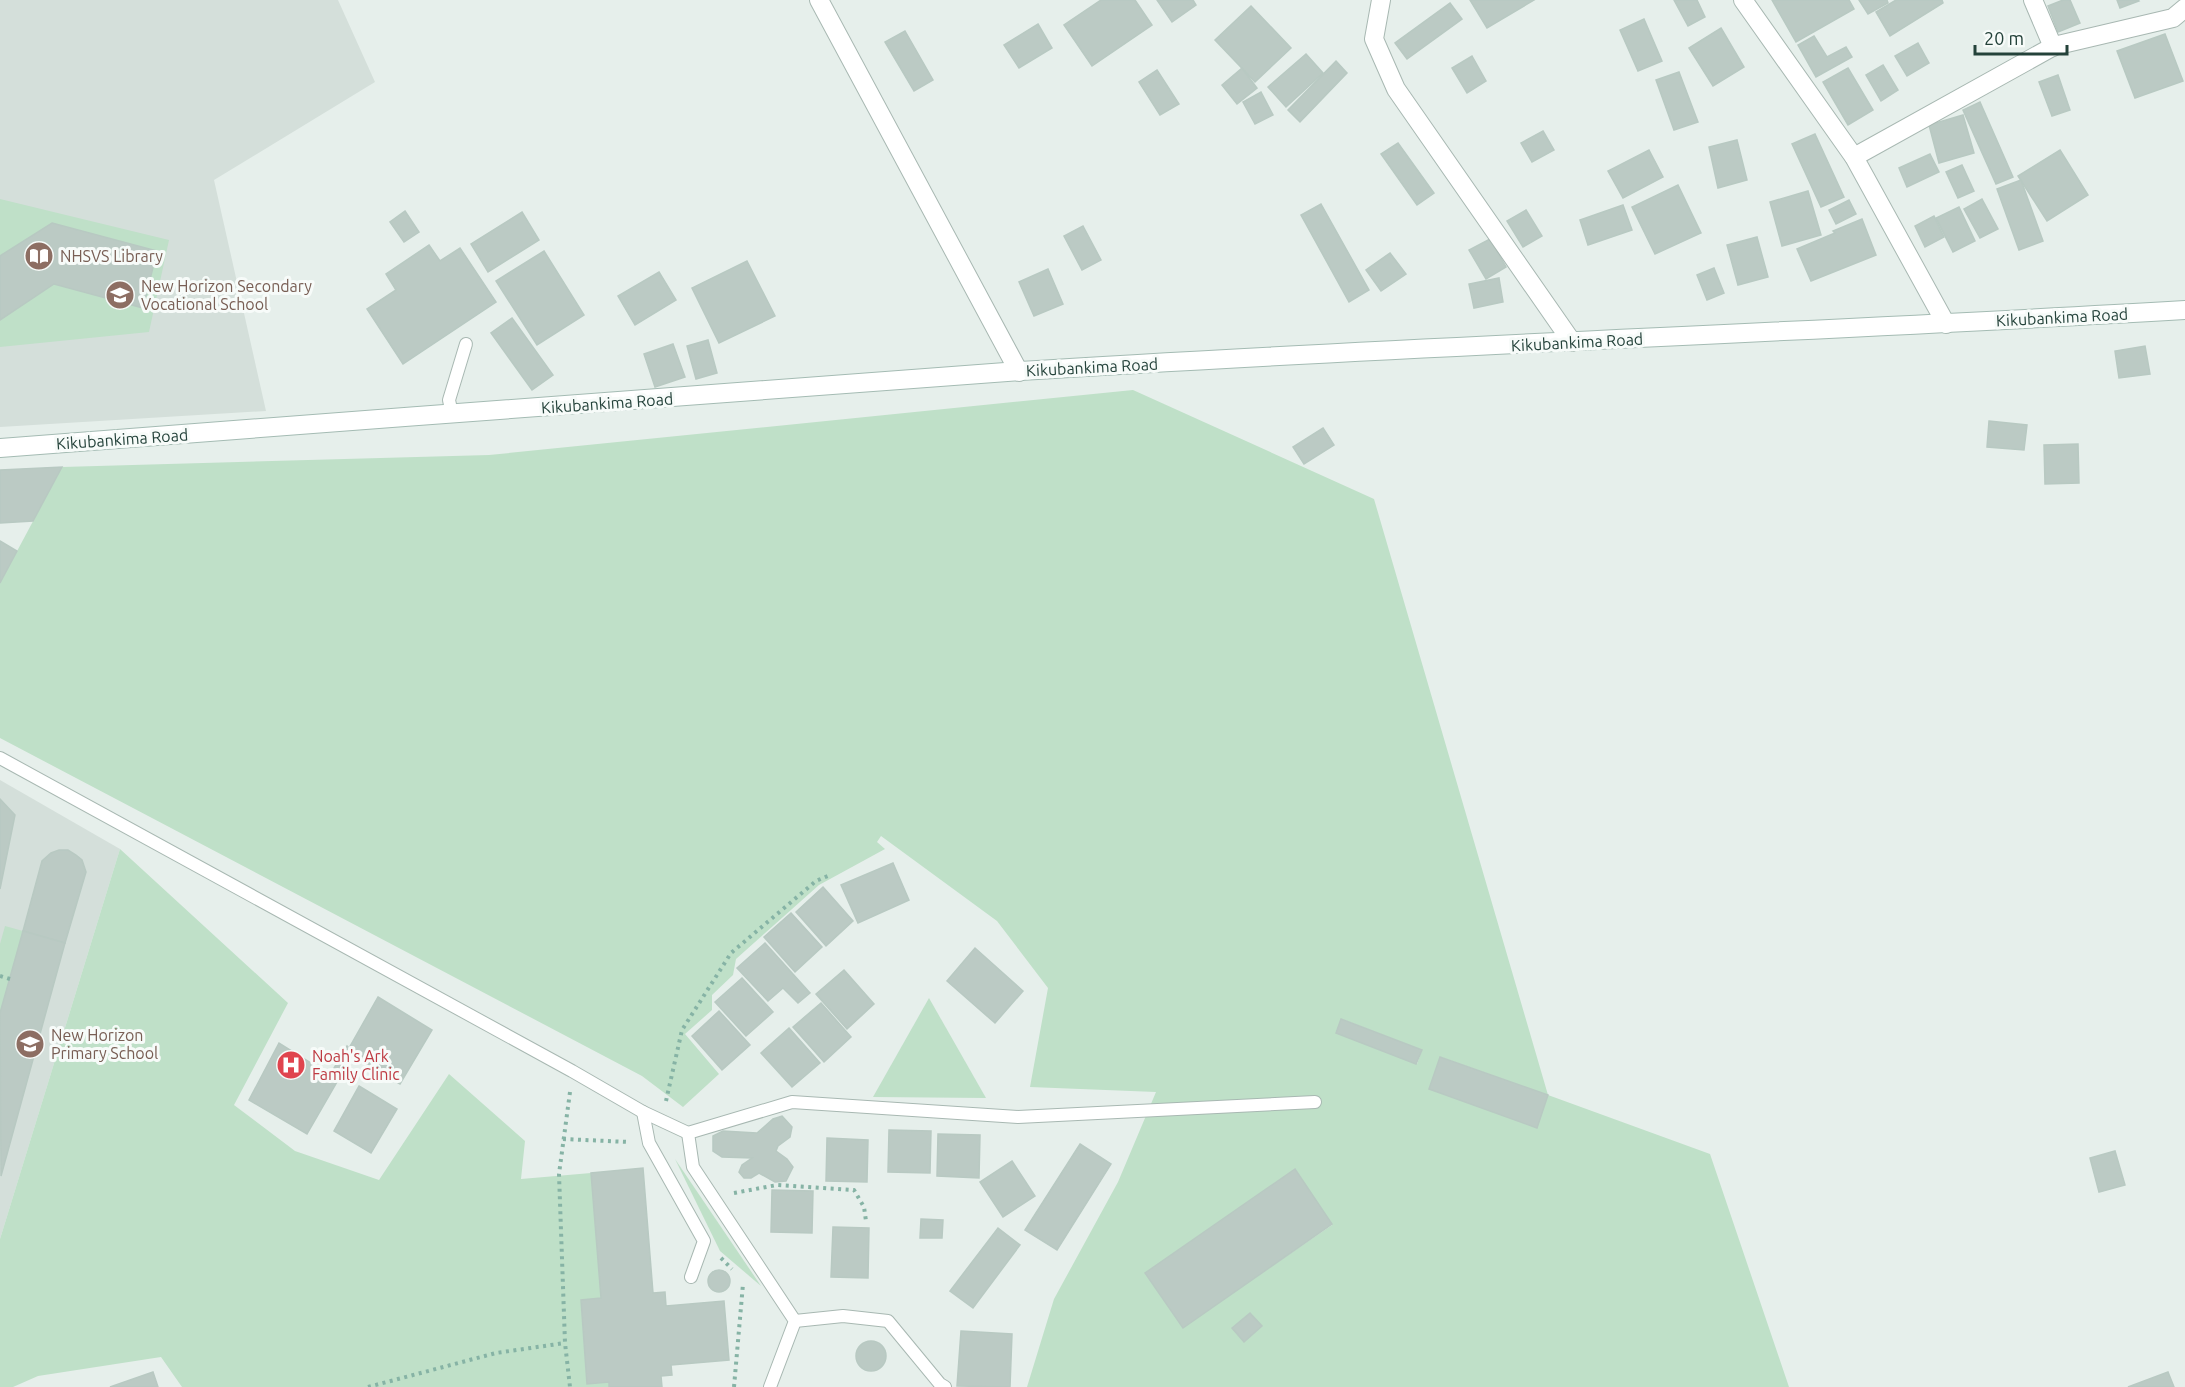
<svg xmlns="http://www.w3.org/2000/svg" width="2185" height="1387" font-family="Ubuntu,sans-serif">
  <rect width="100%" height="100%" fill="#e6efeb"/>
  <g fill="#d4dfda">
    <polygon points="0,0 338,0 375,82 214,180 266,411 0,427"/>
    <polygon points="0,780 120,849 0,1239"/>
  </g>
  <g fill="#bfe0c8" fill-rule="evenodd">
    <polygon points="0,199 169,240 149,332 0,347"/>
    <path d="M1133,390l241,109 174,596 162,59 79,233h-762l27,-88 64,-117 38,-90 -126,-5 18,-99 -51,-67 -116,-85 -4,6 8,7 -66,36 -83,74 -3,16 -21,20v15l-27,24 34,40 -36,33 -41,-31 -642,-338v-155l62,-116 427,-12zM1342,1019l80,31 -5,14 -80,-31zM1441,1057l107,38 -119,-6zM1295,1169l37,56 -149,102 -38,-54z"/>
    <polygon points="120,849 288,1003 234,1105 295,1151 379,1180 449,1074 525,1141 521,1179 591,1173 601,1298 581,1301 587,1383 609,1382 609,1387 182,1387 161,1357 38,1376 13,1387 0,1387 0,1239"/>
    <polygon points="5,926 23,931 0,1013 0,944"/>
    <polygon points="929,998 986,1098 873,1097"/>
    <polygon points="675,1159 761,1286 720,1251"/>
  </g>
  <g fill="#bbcac4" stroke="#b8c9c2" stroke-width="1.5">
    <polygon points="1101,0 1135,0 1152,25 1092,66 1064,25"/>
    <polygon points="1157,0 1193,0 1196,5 1172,22"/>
    <polygon points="1470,0 1534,0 1487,28"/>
    <polygon points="1674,0 1697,0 1705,17 1688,26"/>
    <polygon points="1772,0 1849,0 1854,9 1796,42"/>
    <polygon points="1859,0 1887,0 1888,3 1868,14"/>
    <polygon points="1896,0 1942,0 1943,3 1890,36 1876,12"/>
    <polygon points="2063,0 2070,0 2080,23 2058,32 2048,6"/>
    <polygon points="2117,0 2138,0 2139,1 2120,8"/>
    <polygon points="1450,3 1462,19 1407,59 1395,43"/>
    <polygon points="1251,6 1291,48 1255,82 1215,40"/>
    <polygon points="1644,19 1662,61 1638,71 1620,30"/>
    <polygon points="1038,24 1052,48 1019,68 1004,45"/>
    <polygon points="1721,28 1744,67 1713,86 1689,48"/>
    <polygon points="905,31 933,80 914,91 885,42"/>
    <polygon points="2165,34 2183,81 2135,98 2117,51"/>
    <polygon points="1814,36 1827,57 1846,47 1852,57 1816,77 1798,45"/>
    <polygon points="1918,43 1929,63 1907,76 1895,56"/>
    <polygon points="1306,54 1323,73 1286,107 1268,87"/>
    <polygon points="1472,56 1486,81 1467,93 1452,68"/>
    <polygon points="1336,61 1347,73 1300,122 1288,110"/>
    <polygon points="1883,65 1898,90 1881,101 1866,75"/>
    <polygon points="1242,68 1257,88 1237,104 1222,85"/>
    <polygon points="1848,68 1873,110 1848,125 1823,82"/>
    <polygon points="1157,70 1179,104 1160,115 1139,82"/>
    <polygon points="1679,72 1698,122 1674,130 1656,80"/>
    <polygon points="2058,75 2070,110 2052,116 2039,82"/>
    <polygon points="1261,92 1273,115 1255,124 1243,102"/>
    <polygon points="1980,102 2013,177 1996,184 1963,110"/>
    <polygon points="1963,115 1974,153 1939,163 1929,125"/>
    <polygon points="1543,131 1554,150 1532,162 1521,143"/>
    <polygon points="1815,134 1844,197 1821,207 1792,144"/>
    <polygon points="1737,140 1747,180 1718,188 1709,147"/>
    <polygon points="1398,143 1434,193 1417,205 1381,154"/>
    <polygon points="1649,150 1663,177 1623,198 1608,171"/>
    <polygon points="2060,150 2088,195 2047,221 2018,176"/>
    <polygon points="1930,154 1939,172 1907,187 1899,168"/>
    <polygon points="1962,165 1974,191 1958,198 1946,172"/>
    <polygon points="2021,180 2043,241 2019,250 1997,189"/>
    <polygon points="1678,185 1701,233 1655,254 1632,207"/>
    <polygon points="1808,191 1821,235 1782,246 1770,202"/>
    <polygon points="1982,199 1998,229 1980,238 1964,209"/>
    <polygon points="1849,200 1856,214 1836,224 1829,210"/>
    <polygon points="1321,204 1369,290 1349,302 1301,215"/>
    <polygon points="1623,205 1632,230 1588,245 1580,220"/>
    <polygon points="1959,207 1975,241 1953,252 1936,218"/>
    <polygon points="1526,210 1542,236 1523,247 1507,221"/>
    <polygon points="405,211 419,232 404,242 390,222"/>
    <polygon points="522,212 539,240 488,272 471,244"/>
    <polygon points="1934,216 1944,237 1925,247 1915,226"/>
    <polygon points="1862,219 1876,255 1811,281 1797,249 1835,233 1833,231"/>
    <polygon points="52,223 157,251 143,308 54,284 0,320 0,256"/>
    <polygon points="1083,226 1101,260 1082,270 1064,236"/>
    <polygon points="1757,237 1768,277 1738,285 1727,245"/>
    <polygon points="1490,239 1506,267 1486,279 1469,250"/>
    <polygon points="429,245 440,261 460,248 496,302 403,364 367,309 396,290 386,274"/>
    <polygon points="544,251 584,315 537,345 496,281"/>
    <polygon points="1390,253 1406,274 1381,291 1366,270"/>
    <polygon points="747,261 775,316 719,343 692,288"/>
    <polygon points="1714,268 1724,293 1707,300 1697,275"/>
    <polygon points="1048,269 1063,304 1034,316 1019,282"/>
    <polygon points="659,272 676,300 635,325 618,296"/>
    <polygon points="1499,278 1503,302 1474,308 1469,284"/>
    <polygon points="512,318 553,375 532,390 491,333"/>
    <polygon points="708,340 717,373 696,379 687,346"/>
    <polygon points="673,344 685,377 655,387 644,354"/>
    <polygon points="2145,346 2150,374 2119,378 2115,351"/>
    <polygon points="1989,421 2027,425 2024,450 1987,447"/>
    <polygon points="1323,428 1334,445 1304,464 1293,447"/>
    <polygon points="2078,444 2079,483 2045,484 2044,445"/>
    <polygon points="62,467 33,521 0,523 0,470"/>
    <polygon points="0,541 17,551 0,583"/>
    <polygon points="0,799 15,815 0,889"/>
    <polygon points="59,850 68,850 76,855 82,860 86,872 65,943 23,931 42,861 51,853"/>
    <polygon points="893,863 909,900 858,923 841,885"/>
    <polygon points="823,887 853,921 826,946 796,912"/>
    <polygon points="791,913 822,947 795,972 764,937"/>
    <polygon points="23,931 65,943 1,1176 0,1013"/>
    <polygon points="765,943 810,993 798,1003 783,988 768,1001 737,968"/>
    <polygon points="975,948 1023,991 995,1023 947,981"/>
    <polygon points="844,970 874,1004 847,1029 816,994"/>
    <polygon points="742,978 773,1012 746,1036 715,1002"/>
    <polygon points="378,997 432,1030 400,1084 352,1056 307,1134 249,1100 279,1043 330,1075 347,1046 349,1048"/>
    <polygon points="821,1003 851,1037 824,1062 793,1027"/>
    <polygon points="719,1011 750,1045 722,1070 692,1036"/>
    <polygon points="1341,1019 1422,1050 1416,1064 1336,1033"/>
    <polygon points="789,1028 820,1063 792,1087 761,1053"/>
    <polygon points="1440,1057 1548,1095 1537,1128 1429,1089"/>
    <polygon points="359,1086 397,1109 371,1153 334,1131"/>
    <polygon points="782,1116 792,1127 790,1137 778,1146 776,1151 787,1159 793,1167 786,1181 775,1182 759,1173 751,1178 744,1178 739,1172 742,1165 752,1158 722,1157 713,1151 713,1136 723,1131 757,1133 773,1119"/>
    <polygon points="889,1130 931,1131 930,1173 888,1172"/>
    <polygon points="938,1134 980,1135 979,1178 937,1176"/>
    <polygon points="827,1138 868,1140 867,1182 826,1181"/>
    <polygon points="1080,1144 1111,1164 1057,1250 1025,1230"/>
    <polygon points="2115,1151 2125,1185 2099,1192 2090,1158"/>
    <polygon points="1012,1161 1035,1196 1003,1217 980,1182"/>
    <polygon points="643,1168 653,1293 665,1292 666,1306 724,1301 729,1360 671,1365 672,1375 661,1376 662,1387 609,1387 609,1382 587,1384 581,1300 601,1298 591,1173"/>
    <polygon points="1295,1169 1332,1224 1183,1328 1145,1273"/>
    <polygon points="772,1190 813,1191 812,1233 771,1232"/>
    <polygon points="921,1219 943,1220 942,1238 920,1238"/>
    <polygon points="833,1227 869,1228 868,1278 831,1277"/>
    <polygon points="998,1228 1020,1245 973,1308 950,1291"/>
    <circle cx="719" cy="1281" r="11"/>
    <polygon points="1250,1313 1262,1326 1244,1342 1232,1328"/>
    <polygon points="961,1331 1012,1334 1010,1387 957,1386"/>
    <circle cx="871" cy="1356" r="15"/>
    <polygon points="153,1372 158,1387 110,1387"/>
    <polygon points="2168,1372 2174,1387 2128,1387"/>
  </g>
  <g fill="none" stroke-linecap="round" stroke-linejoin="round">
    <g stroke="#a8b8b2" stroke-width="14">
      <g id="lane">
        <polyline points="452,414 449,400 466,344"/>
        <polyline points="0,758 572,1071 643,1112 688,1133 792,1102 1018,1117 1315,1102"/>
        <polyline points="643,1112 649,1143 704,1241 691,1277"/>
        <polyline points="688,1133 693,1167 795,1321 770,1387"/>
        <polyline points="795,1321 843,1316 888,1321 940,1384 945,1387"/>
      </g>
    </g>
    <g stroke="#a8b8b2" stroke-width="20">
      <g id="street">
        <polyline points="819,0 1019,372"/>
        <polyline points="1381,0 1374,39 1396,89 1572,342"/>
        <polyline points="1743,0 1854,157 1946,324"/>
        <polyline points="2033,0 2053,47"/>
        <polyline points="1854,157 2054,46 2173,18 2185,8"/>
      </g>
    </g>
    <g stroke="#a4bbb3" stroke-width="20">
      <path id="secondary" d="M0,448c340,-25 680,-54 1020,-77 388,-25 777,-38 1165,-61"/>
    </g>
    <g stroke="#86b3a5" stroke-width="4" stroke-dasharray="3 4.5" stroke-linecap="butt">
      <polyline points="0,976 10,979"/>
      <polyline points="570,1092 559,1174 565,1343 570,1387"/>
      <polyline points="666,1101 682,1030 731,953 816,881 830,875"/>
      <polyline points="563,1139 629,1142"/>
      <polyline points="734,1193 777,1185 854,1190 864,1207 866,1221"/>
      <polyline points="721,1258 732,1269"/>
      <polyline points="368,1387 496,1353 565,1343"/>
      <polyline points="734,1387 743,1284"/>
    </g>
    <use href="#lane" stroke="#fff" stroke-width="12"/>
    <use href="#street" stroke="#fff" stroke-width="18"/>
    <use href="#secondary" stroke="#fff" stroke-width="18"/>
  </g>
  <defs>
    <g id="library-disc" transform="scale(1.5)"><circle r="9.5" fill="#8d6e63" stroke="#f7fbf9"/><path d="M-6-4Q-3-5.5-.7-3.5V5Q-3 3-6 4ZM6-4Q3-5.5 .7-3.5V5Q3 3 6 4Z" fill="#fff"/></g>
    <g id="school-disc" transform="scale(1.5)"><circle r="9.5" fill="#8d6e63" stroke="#f7fbf9"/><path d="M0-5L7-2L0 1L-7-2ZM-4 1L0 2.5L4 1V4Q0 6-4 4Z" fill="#fff"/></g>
    <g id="hospital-disc" transform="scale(1.5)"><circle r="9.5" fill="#e0444e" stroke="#f7fbf9"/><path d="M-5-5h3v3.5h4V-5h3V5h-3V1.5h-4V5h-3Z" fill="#fff"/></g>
  </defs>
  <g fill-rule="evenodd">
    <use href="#library-disc" x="39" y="256"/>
    <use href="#school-disc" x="120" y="295"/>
    <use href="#school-disc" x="30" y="1044"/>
    <use href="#hospital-disc" x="291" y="1065"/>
  </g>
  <g text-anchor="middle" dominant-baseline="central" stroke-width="6" stroke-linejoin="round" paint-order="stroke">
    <g font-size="16" fill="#785e54" stroke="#f7fbf9" text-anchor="start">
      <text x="60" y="256">NHSVS Library</text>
      <text x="141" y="286">New Horizon Secondary<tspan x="141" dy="18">Vocational School</tspan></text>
      <text x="51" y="1035">New Horizon<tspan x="51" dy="18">Primary School</tspan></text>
    </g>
    <g font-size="16" fill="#24423a" stroke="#f7fbf9">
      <text transform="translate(2062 317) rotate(-3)">Kikubankima Road</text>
      <text transform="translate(1577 342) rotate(-3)">Kikubankima Road</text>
      <text transform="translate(1092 367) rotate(-3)">Kikubankima Road</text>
      <text transform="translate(607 403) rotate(-4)">Kikubankima Road</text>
      <text transform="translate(122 439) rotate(-4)">Kikubankima Road</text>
    </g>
    <g font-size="16" fill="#be3a42" stroke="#f7fbf9" text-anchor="start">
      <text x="312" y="1056">Noah's Ark<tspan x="312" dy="18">Family Clinic</tspan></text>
    </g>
  </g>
  <path d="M1975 45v9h92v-9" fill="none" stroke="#24423a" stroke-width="3"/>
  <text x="1984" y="45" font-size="18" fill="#24423a" stroke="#f7fbf9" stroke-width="4.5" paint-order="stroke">20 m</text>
</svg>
